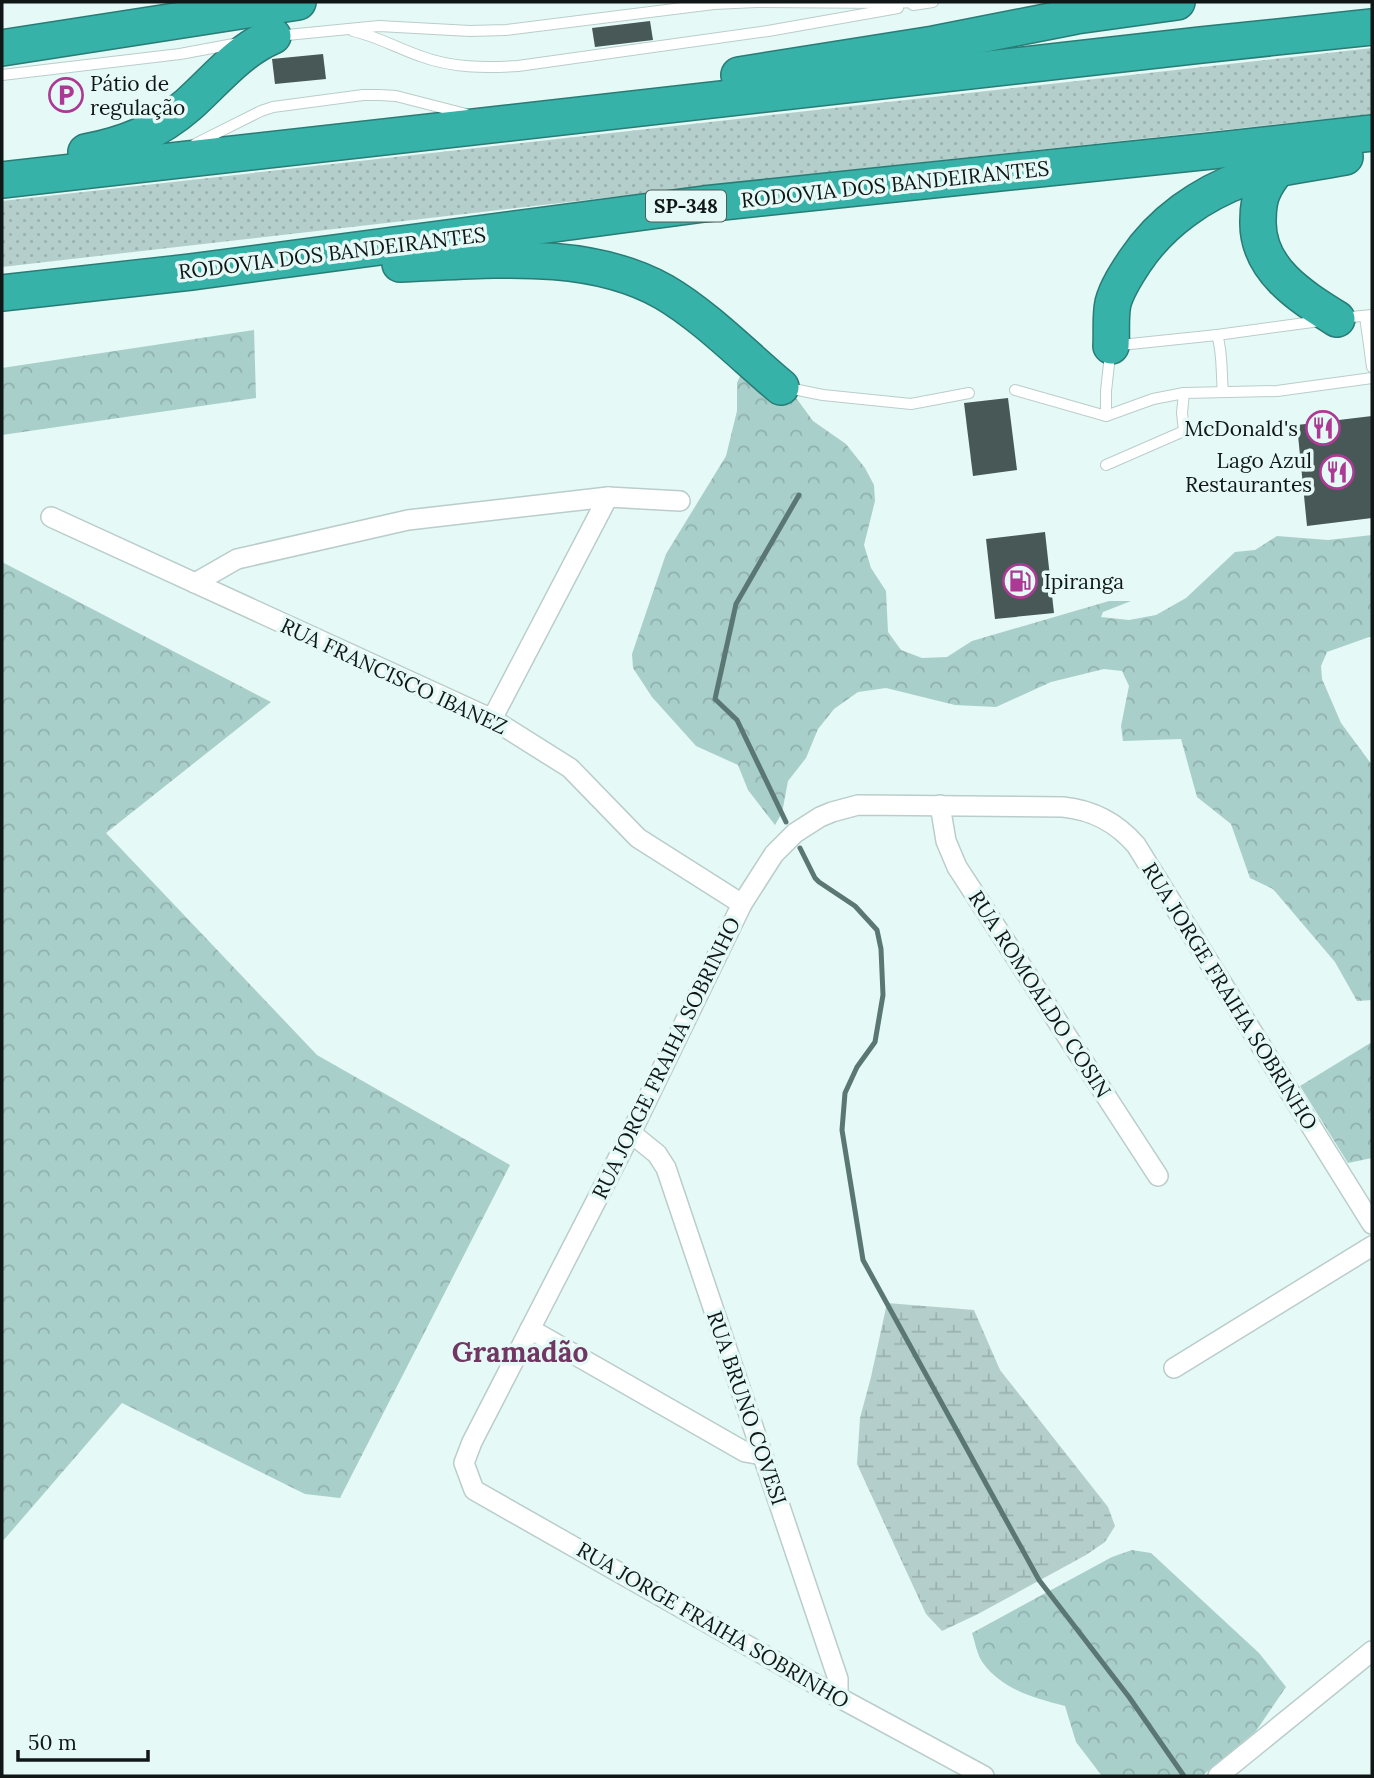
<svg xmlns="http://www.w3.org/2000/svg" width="1374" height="1778" font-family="Lora,serif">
  <defs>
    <pattern id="grass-dots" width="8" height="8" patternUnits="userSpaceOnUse" patternTransform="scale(1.75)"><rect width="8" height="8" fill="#b4cfcb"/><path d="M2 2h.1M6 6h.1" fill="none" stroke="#9ab1ae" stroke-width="1.8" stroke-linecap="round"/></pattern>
    <pattern id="forest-crowns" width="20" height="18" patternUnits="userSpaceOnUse" patternTransform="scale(1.75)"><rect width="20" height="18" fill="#a9cfca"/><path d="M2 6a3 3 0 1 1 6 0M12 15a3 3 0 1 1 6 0" fill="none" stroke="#90b1ad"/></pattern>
    <pattern id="wetland-marsh" width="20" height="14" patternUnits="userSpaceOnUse" patternTransform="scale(1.75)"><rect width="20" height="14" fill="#b4cfcb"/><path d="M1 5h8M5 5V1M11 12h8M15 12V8" fill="none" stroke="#9ab1ae"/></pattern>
  </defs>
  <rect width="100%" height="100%" fill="#e5f9f6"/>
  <polygon fill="url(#grass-dots)" points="1372,48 1372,114 832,172 2,267 2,201"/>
  <g fill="url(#forest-crowns)">
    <polygon points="254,330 256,398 2,435 2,368"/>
    <polygon points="741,374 794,395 813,421 846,444 865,468 874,485 875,501 864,545 871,568 886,591 888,632 901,650 922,658 947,657 972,641 1109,601 1131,601 1103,612 1101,617 1129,620 1156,615 1186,598 1235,552 1255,550 1277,536 1328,540 1372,535 1372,636 1327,652 1321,666 1322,679 1341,723 1372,765 1372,1000 1357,1001 1335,962 1273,889 1250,878 1231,824 1197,797 1181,739 1123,741 1121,726 1129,686 1122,671 1104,669 1051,682 996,707 955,705 886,688 858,692 834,709 818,729 806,758 788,781 782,813 775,825 748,790 738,765 696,746 652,697 633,668 632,654 666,554 726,456 737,411 737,383"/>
    <polygon points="2,562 271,702 106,833 317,1055 510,1165 340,1498 305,1494 122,1403 2,1542"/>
    <polygon points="1372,1042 1372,1158 1348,1163 1300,1086"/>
    <path d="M1132,1550l19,3 108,100 27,34 -30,44 -54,45h-100l-26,-34 -11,-36c-31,-8 -62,-16 -82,-43 -6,-8 -8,-21 -11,-30l140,-76z"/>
  </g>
  <polygon fill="url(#wetland-marsh)" points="887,1303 974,1310 1000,1370 1108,1507 1115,1526 1105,1542 1086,1555 978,1614 942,1631 926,1614 857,1464 860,1418 871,1377"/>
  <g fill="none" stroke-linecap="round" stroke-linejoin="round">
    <g stroke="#5a7773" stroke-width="5">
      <polyline points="786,822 737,720 715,699 736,604 799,495"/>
      <polyline points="800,848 815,878 819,882 855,906 877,930 881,949 883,995 875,1042 857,1067 845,1093 842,1130 863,1260 1039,1580 1129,1697 1184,1776"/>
    </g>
  </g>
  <g fill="#475856">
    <polygon points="650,21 653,40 595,47 592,28"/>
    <polygon points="323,54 326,79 275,84 272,59"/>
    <polygon points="1008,398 1017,470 973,476 964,403"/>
    <polygon points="1372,416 1372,518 1307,526 1297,425"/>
    <polygon points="1045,532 1054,613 995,619 986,539"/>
  </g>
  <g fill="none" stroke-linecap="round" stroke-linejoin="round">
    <g stroke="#bacdca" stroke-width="12">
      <g id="lane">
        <polyline points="913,5 933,2"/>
        <path d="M353,31c23,5 44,17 67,25 32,12 64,12 98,10l250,-35 130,-23"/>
        <polyline points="277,36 379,26 470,31 506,30 714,4 756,2 889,3 919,2"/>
        <polyline points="2,75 180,54 239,43"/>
        <polyline points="195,144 261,111 273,107 363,95 379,95 396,96 466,114"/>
        <polyline points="1365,316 1372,367"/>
        <polyline points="1341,318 1372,315"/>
        <polyline points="788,388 823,395 911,404 969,393"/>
        <polyline points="1015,390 1106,416 1153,399 1184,393"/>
        <path d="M1223,392c-2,-19 0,-39 -6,-57l103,-14"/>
        <polyline points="1106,416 1106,391 1111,346 1217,335"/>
        <polyline points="1106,465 1184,431 1182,413 1184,393 1277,391 1372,378"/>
      </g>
    </g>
    <g stroke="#bacdca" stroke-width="22">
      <g id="street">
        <polyline points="51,517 492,719 570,768 638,838 742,904"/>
        <polyline points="195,583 237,559 408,520 608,497 680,501"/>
        <polyline points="492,719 608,497"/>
        <polyline points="940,805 946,841 957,867 1158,1176"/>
        <polyline points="631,1133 657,1154 666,1168 838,1679 838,1697"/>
        <polyline points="530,1329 745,1452 762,1455"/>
        <polyline points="1174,1368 1372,1246"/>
        <path d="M984,1776l-146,-79 -364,-207 -10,-27 8,-21 159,-309 111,-229 32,-50 21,-21 25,-16 12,-5 26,-7 205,2c30,3 53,15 73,38l236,379"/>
        <polyline points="1218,1776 1372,1651"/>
      </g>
    </g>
    <g stroke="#297c75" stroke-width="38">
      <g id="highway">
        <polyline points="2,48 298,2"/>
        <polyline points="739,75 934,44 1076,16 1177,2"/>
        <path d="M86,152c40,-8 71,-20 102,-47 28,-25 50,-54 85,-69"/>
        <path d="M1276,170c-4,6 -9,12 -12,19 -5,9 -6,21 -6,32 -1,48 42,75 79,98"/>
        <polyline points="2,180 1201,45 1372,27"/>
        <path d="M400,264c85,-3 187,-16 264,28 41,24 80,64 117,95"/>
        <polyline points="2,293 191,272 704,204 1211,151 1372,133"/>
        <path d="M1111,346c1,-13 -1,-29 2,-43 4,-15 14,-30 22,-42 26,-39 66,-67 110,-83 31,-11 67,-15 100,-21"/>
      </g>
    </g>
    <use href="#lane" stroke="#fff" stroke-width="10"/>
    <use href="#street" stroke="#fff" stroke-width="19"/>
    <use href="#highway" stroke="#36b2a8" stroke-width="35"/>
  </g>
  <defs>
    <g id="parking-ring" transform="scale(1.75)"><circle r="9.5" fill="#e5f9f6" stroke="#ac3994" stroke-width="1.5"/><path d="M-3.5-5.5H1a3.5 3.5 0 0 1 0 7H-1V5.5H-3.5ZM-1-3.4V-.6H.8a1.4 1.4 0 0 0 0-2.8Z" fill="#ac3994"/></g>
    <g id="restaurant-ring" transform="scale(1.75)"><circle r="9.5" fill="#e5f9f6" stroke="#ac3994" stroke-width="1.5"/><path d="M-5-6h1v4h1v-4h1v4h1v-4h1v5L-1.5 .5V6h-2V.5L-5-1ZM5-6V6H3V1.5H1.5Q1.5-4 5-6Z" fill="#ac3994"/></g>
    <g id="fuel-ring" transform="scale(1.75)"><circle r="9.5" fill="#e5f9f6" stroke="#ac3994" stroke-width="1.5"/><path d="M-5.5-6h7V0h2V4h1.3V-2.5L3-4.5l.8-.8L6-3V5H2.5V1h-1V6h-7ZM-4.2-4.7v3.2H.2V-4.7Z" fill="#ac3994"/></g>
  </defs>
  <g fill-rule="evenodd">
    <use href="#parking-ring" x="66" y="95"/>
    <use href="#restaurant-ring" x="1323" y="428"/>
    <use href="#restaurant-ring" x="1337" y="472"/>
    <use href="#fuel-ring" x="1020" y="581"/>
  </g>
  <g text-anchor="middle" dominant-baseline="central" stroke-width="7" stroke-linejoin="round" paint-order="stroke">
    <rect fill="#e5f9f6" stroke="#505b59" stroke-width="2" x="646" y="190.5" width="80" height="31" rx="5"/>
    <g font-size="19" font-weight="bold" fill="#101716">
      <text x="686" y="206">SP-348</text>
    </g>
    <g font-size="21" fill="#101716" stroke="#e5f9f6" text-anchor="start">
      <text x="90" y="83">Pátio de<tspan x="90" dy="24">regulação</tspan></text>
      <text x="1298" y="428" text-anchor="end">McDonald's</text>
      <text x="1312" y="460" text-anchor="end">Lago Azul<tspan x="1312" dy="24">Restaurantes</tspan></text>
      <text x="1044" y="581">Ipiranga</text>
    </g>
    <g font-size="21" fill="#101716" stroke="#e5f9f6">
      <text transform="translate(895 184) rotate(-6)">RODOVIA DOS BANDEIRANTES</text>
      <text transform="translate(332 253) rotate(-7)">RODOVIA DOS BANDEIRANTES</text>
      <text transform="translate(394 676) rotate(25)">RUA FRANCISCO IBANEZ</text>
      <text transform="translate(1040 994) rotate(57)">RUA ROMOALDO COSIN</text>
      <text transform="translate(1230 996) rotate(58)">RUA JORGE FRAIHA SOBRINHO</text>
      <text transform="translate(666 1058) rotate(-64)">RUA JORGE FRAIHA SOBRINHO</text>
      <text transform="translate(747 1408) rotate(71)">RUA BRUNO COVESI</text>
      <text transform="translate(713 1625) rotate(30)">RUA JORGE FRAIHA SOBRINHO</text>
    </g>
    <g font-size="28" font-weight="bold" fill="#703763" stroke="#e5f9f6">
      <text x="520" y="1352">Gramadão</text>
    </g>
  </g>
  <rect width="1374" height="1778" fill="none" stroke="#101716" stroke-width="7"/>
  <path d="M18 1750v10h130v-10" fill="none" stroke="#101716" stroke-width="3.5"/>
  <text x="28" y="1750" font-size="21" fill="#101716" stroke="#e5f9f6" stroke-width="5" paint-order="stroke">50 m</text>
</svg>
